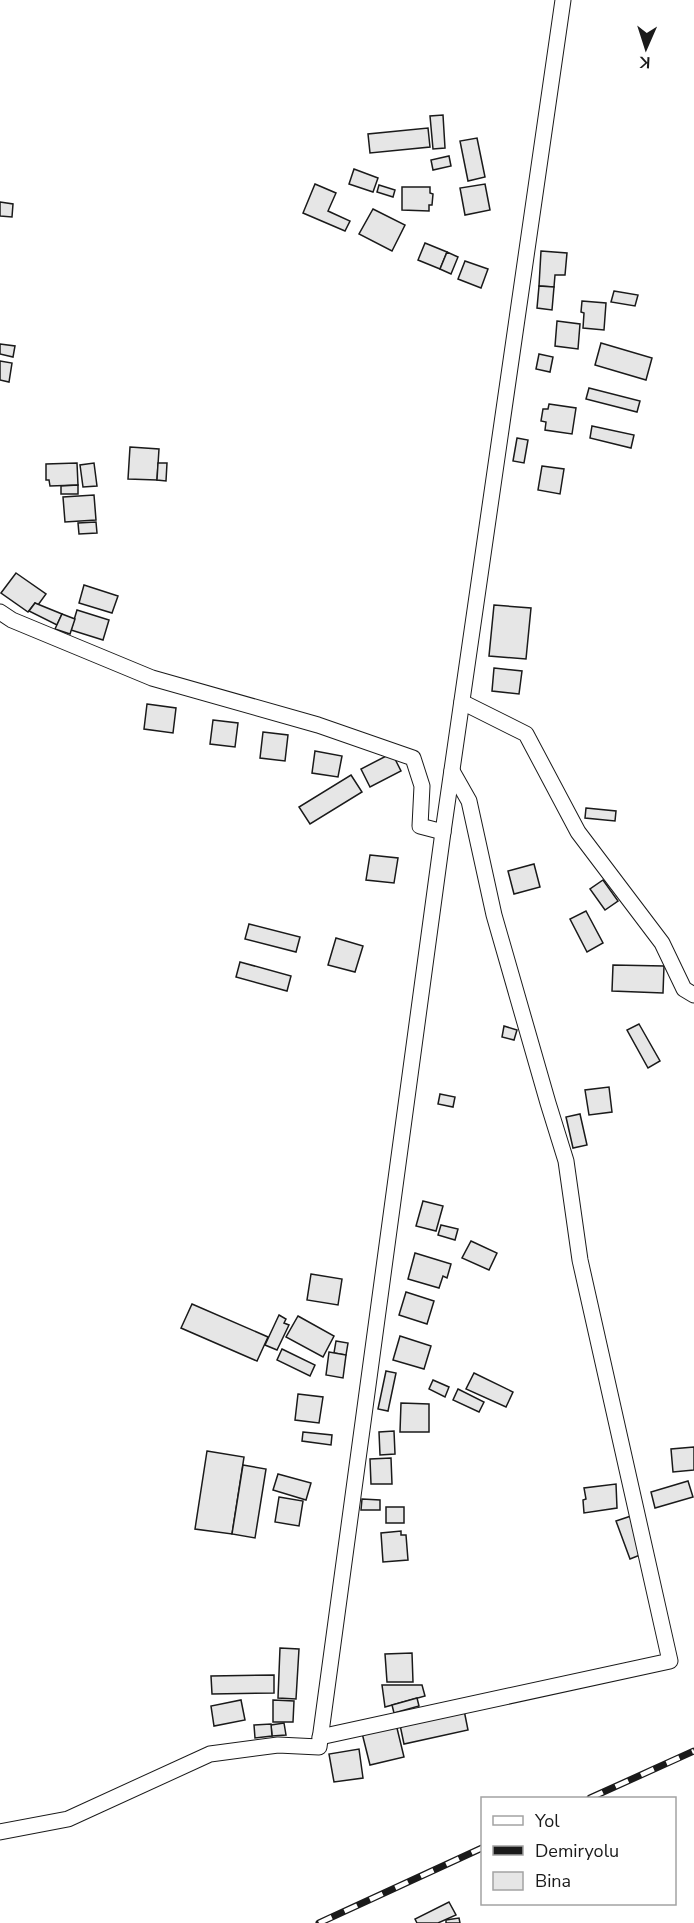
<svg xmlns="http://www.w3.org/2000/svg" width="694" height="1923" font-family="'Nunito Sans',sans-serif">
  <rect width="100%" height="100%" fill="#fff"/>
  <g fill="#e6e6e6" stroke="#1a1a1a" stroke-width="1.5">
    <polygon points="443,115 445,148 433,149 430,116"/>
    <polygon points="428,128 430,147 370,153 368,134"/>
    <polygon points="477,138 485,177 468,181 460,141"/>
    <polygon points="449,156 451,166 433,170 431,160"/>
    <polygon points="354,169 378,178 373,192 349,184"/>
    <polygon points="315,184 336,193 328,211 350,221 345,231 303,213"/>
    <polygon points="485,184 490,210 465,215 460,188"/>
    <polygon points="379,185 395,190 393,197 377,192"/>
    <polygon points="402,187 430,187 430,193 433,194 432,205 429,205 429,211 402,210"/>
    <polygon points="0,202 13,204 12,217 0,216"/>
    <polygon points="373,209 405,225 392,251 359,234"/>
    <polygon points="425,243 447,252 440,269 418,260"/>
    <polygon points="541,251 567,253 565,275 555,275 554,287 539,286"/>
    <polygon points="447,252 458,257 451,274 440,269"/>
    <polygon points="465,261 488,269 481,288 458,279"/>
    <polygon points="539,286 554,287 552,310 537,308"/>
    <polygon points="614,291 638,295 635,306 611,302"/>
    <polygon points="582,301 606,303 604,330 583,328 584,313 581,312"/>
    <polygon points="557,321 580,324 578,349 555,346"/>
    <polygon points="601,343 652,358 646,380 595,365"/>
    <polygon points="0,344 15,346 13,357 0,354"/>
    <polygon points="539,354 553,357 550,372 536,369"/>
    <polygon points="0,361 12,363 9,382 0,380"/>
    <polygon points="589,388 640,401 637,412 586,399"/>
    <polygon points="549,404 576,408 572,434 545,430 546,422 541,421 543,409 548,409"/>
    <polygon points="592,426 634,435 631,448 590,438"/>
    <polygon points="517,438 528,440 524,463 513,461"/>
    <polygon points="130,447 159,449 157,480 128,479"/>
    <polygon points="77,463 78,485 50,486 49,480 46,480 46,464"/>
    <polygon points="94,463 97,486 83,487 80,465"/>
    <polygon points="158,463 167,463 166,481 157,480"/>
    <polygon points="542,466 564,469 560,494 538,490"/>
    <polygon points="78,485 78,494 61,494 61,486"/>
    <polygon points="94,495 96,520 65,522 63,497"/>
    <polygon points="96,522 97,533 79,534 78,523"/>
    <polygon points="16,573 46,594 38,605 35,603 28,612 1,593"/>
    <polygon points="84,585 118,596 112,613 79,603"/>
    <polygon points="35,603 62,614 57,625 29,611"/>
    <polygon points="494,605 531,608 526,659 489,656"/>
    <polygon points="77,610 109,620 103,640 71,630"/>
    <polygon points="62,614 75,619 70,634 55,629"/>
    <polygon points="494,668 522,671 519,694 492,691"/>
    <polygon points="147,704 176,708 173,733 144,729"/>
    <polygon points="213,720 238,723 235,747 210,744"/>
    <polygon points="263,732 288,735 285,761 260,758"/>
    <polygon points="315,751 342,756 338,777 312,773"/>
    <polygon points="392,753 401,771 370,787 361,769"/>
    <polygon points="351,775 362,792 310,824 299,807"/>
    <polygon points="586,808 616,811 615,821 585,818"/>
    <polygon points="370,855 398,858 394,883 366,880"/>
    <polygon points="534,864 540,887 514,894 508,871"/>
    <polygon points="603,880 618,901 605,910 590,889"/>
    <polygon points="586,911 603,943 587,952 570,919"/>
    <polygon points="249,924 300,937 296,952 245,939"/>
    <polygon points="336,938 363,946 355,972 328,965"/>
    <polygon points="240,962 291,976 287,991 236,977"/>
    <polygon points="613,965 664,966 663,993 612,991"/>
    <polygon points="639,1024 660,1061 648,1068 627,1030"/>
    <polygon points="504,1026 517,1030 514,1040 502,1037"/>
    <polygon points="609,1087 612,1112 589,1115 585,1090"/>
    <polygon points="440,1094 455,1097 453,1107 438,1104"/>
    <polygon points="580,1114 587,1145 573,1148 566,1117"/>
    <polygon points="423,1201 443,1206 436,1231 416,1226"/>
    <polygon points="441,1225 458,1229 455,1240 438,1235"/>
    <polygon points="471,1241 497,1253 489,1270 462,1258"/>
    <polygon points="415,1253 451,1264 447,1278 443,1276 439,1288 408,1279"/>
    <polygon points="311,1274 342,1279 338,1305 307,1300"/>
    <polygon points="406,1292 434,1301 427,1324 399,1315"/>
    <polygon points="192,1304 268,1337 257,1361 181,1328"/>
    <polygon points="279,1315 286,1319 284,1323 289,1325 277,1350 265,1345"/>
    <polygon points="298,1316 334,1336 323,1357 286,1337"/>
    <polygon points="400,1336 431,1346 424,1369 393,1360"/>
    <polygon points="336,1341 348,1343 346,1355 334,1353"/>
    <polygon points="282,1349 315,1365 310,1376 277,1360"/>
    <polygon points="329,1352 346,1355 343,1378 326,1375"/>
    <polygon points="386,1371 396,1373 388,1411 378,1409"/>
    <polygon points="474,1373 513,1392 506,1407 466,1389"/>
    <polygon points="433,1380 449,1387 445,1397 429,1389"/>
    <polygon points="458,1389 484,1402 479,1412 453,1400"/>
    <polygon points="298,1394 323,1397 319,1423 295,1420"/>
    <polygon points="401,1403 429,1404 429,1432 400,1432"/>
    <polygon points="394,1431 395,1454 380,1455 379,1432"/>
    <polygon points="303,1432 332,1435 331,1445 302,1441"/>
    <polygon points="694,1447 694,1470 673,1472 671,1449"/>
    <polygon points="207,1451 244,1457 232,1534 195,1529"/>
    <polygon points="391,1458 392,1484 371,1484 370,1459"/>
    <polygon points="243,1465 266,1469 255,1538 232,1534"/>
    <polygon points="278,1474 311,1483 306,1500 273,1490"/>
    <polygon points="688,1481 693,1497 655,1508 651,1492"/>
    <polygon points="616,1484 617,1508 584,1513 583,1500 586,1499 584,1488"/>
    <polygon points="279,1497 303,1501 299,1526 275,1522"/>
    <polygon points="362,1499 380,1500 380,1510 361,1510"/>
    <rect x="386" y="1507" width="18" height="16"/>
    <polygon points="631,1516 645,1553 630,1559 616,1521"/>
    <polygon points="401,1531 401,1535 406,1535 408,1560 383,1562 381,1533"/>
    <polygon points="280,1648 299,1649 296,1699 278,1698"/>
    <polygon points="412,1653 413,1682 387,1682 385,1654"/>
    <polygon points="274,1675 274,1693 212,1694 211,1676"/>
    <polygon points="382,1685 422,1685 425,1696 385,1707"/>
    <polygon points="417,1698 419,1706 394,1713 392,1705"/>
    <polygon points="241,1700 245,1720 214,1726 211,1706"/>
    <polygon points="273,1700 294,1701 293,1722 273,1722"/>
    <polygon points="464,1710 468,1730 404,1744 400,1725"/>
    <polygon points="284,1723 286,1735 272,1736 271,1725"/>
    <polygon points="271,1724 272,1736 255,1738 254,1725"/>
    <polygon points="396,1724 404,1757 370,1765 362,1733"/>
    <polygon points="359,1749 363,1778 334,1782 329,1754"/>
    <polygon points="449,1902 456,1915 438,1923 417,1923 415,1919"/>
    <polygon points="459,1918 460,1923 446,1923 446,1920"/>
  </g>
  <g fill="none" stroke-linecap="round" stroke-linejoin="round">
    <g stroke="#1a1a1a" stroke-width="17">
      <g id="minor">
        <polyline points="0,612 12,620 152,678 318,725 413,758 422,786 420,826 443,832"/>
        <polyline points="462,702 526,734 578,832 662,943 684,989 694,995"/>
        <polyline points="320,1737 670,1661 580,1260 566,1161 548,1103 494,915 469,801 452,771"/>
        <polyline points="0,1832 68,1819 210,1754 278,1745 319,1747 443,832 563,0"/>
      </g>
    </g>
    <use href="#minor" stroke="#fff" stroke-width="15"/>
    <g stroke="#1a1a1a" stroke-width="7">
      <g id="rail">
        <polyline points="590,1798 694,1751"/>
        <polyline points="319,1923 482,1848"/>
      </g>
    </g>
    <use href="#rail" stroke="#fff" stroke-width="4.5" stroke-dasharray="14" stroke-linecap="butt"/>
  </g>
  <rect x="481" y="1797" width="195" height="108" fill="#ffffff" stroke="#a3a3a3" stroke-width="1.5"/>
  <rect x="493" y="1816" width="30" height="9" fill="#ffffff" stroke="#a3a3a3" stroke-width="1.5"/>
  <text x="535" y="1827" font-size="18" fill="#1a1a1a">Yol</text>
  <rect x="493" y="1846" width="30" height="9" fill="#1a1a1a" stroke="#a3a3a3" stroke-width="1.5"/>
  <text x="535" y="1857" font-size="18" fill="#1a1a1a">Demiryolu</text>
  <rect x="493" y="1872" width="30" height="18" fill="#e6e6e6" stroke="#a3a3a3" stroke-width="1.5"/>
  <text x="535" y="1887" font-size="18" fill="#1a1a1a">Bina</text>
  <g transform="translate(646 48) rotate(183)" stroke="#ffffff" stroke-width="4.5" paint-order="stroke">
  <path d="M0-4.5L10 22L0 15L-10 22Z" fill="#1a1a1a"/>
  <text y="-9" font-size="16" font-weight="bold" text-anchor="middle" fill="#1a1a1a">K</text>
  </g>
</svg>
